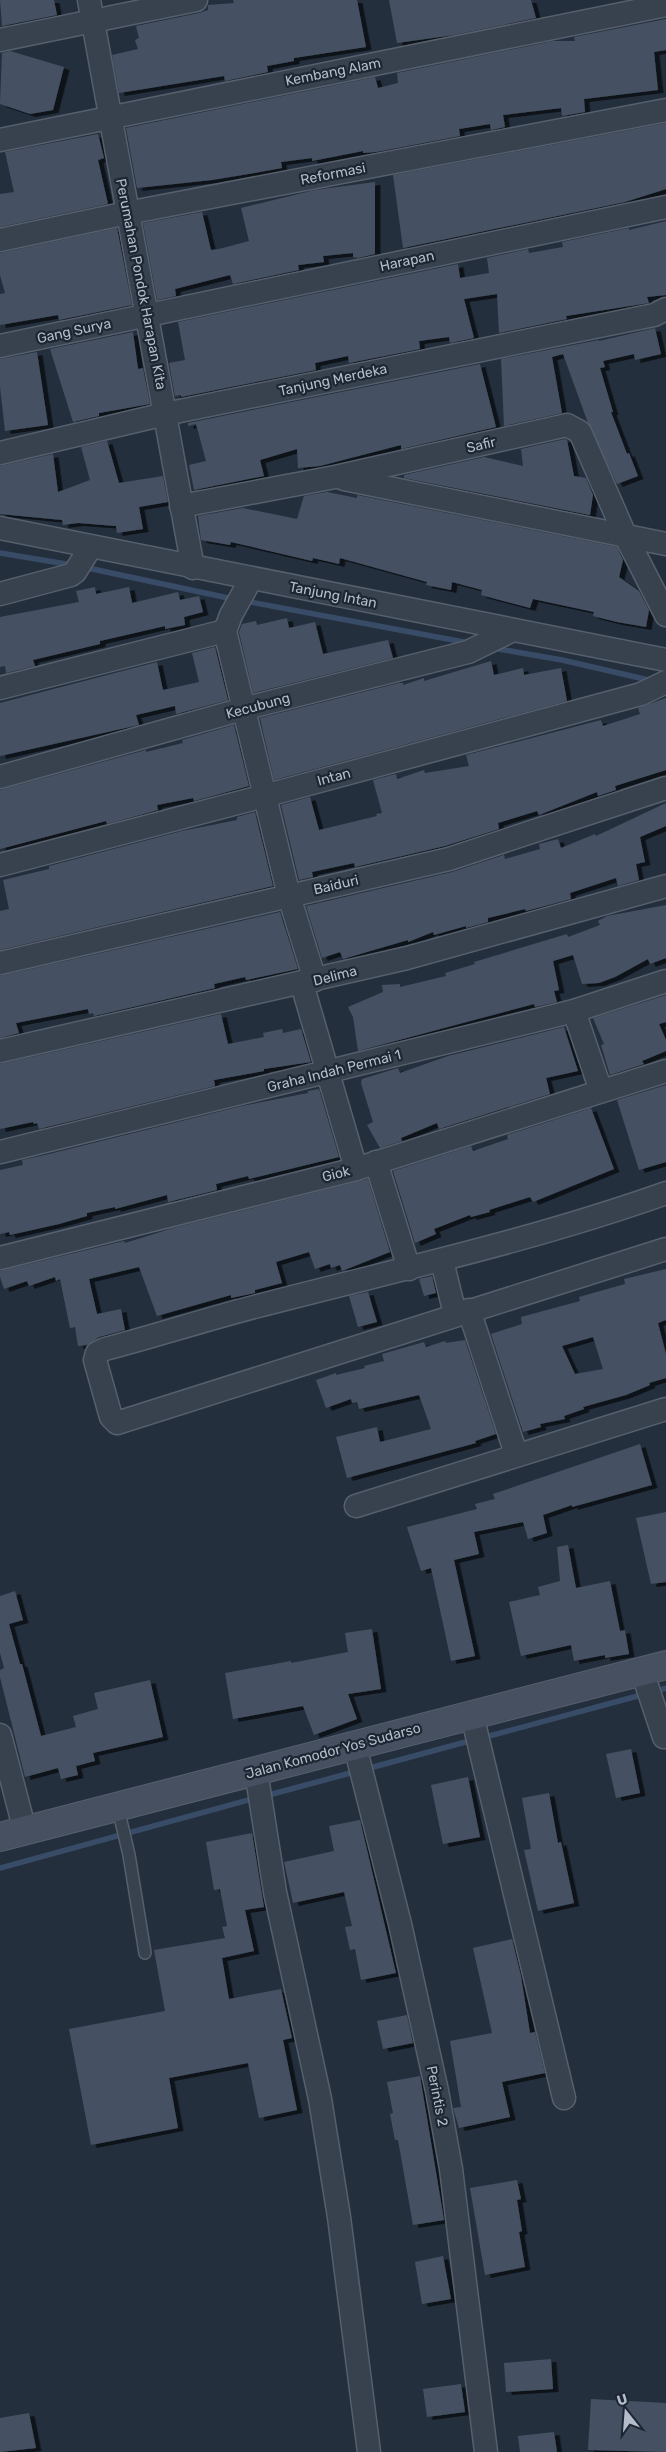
<svg xmlns="http://www.w3.org/2000/svg" width="666" height="2452" font-family="Rubik,sans-serif">
  <defs>
    <filter id="shadow"><feDropShadow dx="5.5" dy="3" stdDeviation="0" flood-color="#0009"/></filter>
  </defs>
  <rect width="100%" height="100%" fill="#242f3e"/>
  <g fill="none" stroke-linecap="round" stroke-linejoin="round">
    <g stroke="#394c67" stroke-width="5.5">
      <polyline points="0,553 72,565"/>
      <polyline points="83,567 233,599"/>
      <polyline points="245,601 469,643"/>
      <polyline points="493,648 562,660 653,681"/>
      <polyline points="654,1692 666,1688"/>
      <polyline points="482,1738 645,1694"/>
      <polyline points="366,1769 473,1740"/>
      <polyline points="265,1796 358,1771"/>
      <polyline points="0,1868 256,1798"/>
    </g>
  </g>
  <g fill="#455162" fill-rule="evenodd" filter="url(#shadow)">
    <polygon points="0,0 54,0 57,15 2,26"/>
    <polygon points="233,0 357,0 366,47 294,58 294,61 267,66 268,72 225,81 224,76 119,93 112,55 138,49 135,40 139,38 136,26 199,13 208,10 208,5 234,3"/>
    <polygon points="389,0 531,0 536,18 454,35 397,43"/>
    <polygon points="666,19 666,50 654,52 658,90 584,99 585,112 562,116 561,108 503,115 505,127 491,130 490,124 459,129 460,136 376,152 363,153 363,151 312,161 312,158 281,162 282,168 260,172 212,180 137,188 126,128 375,77 378,88 398,83 397,73 553,41 575,41 574,37"/>
    <polygon points="10,51 64,67 53,110 30,114 0,104 2,53"/>
    <polygon points="666,123 666,189 625,202 403,248 393,175"/>
    <polygon points="98,134 104,158 98,160 108,204 0,227 0,194 14,192 5,152"/>
    <polygon points="375,182 375,254 358,258 353,257 353,253 323,256 324,262 298,265 299,270 233,284 230,275 175,289 176,296 157,300 143,223 202,212 211,250 219,249 249,241 241,208 315,190"/>
    <polygon points="666,221 666,295 647,297 649,303 566,316 567,319 499,333 497,294 464,299 474,338 450,343 449,337 419,341 420,349 349,363 348,356 315,363 316,370 181,397 181,395 175,396 169,363 185,360 178,322 458,264 460,278 489,273 487,258 528,249 529,253 563,247 562,242 629,228 629,230"/>
    <polygon points="117,228 132,305 59,320 58,315 0,325 0,294 5,293 0,275 0,253"/>
    <polygon points="655,328 661,354 635,360 634,354 603,361 605,367 600,368 613,412 611,412 627,454 629,453 638,476 617,484 588,423 563,354 552,357 562,413 504,426 501,359 599,340 599,341"/>
    <polygon points="133,332 138,369 143,368 150,404 99,413 99,416 73,422 50,349"/>
    <polygon points="37,352 48,425 5,431 0,387 0,359"/>
    <polygon points="480,364 496,427 401,449 401,445 320,466 298,468 297,449 260,460 264,476 194,490 189,465 206,461 196,424 188,426 188,423"/>
    <polygon points="565,439 567,440 574,476 586,478 593,495 590,515 404,478 404,475 484,457 523,466 521,449"/>
    <polygon points="107,441 119,483 163,476 168,502 139,507 143,529 117,533 116,526 78,523 63,525 62,520 0,514 0,466 53,454 58,492 90,480 81,447"/>
    <polygon points="327,492 357,498 357,495 617,547 623,560 619,577 639,591 649,610 646,627 617,622 593,616 594,612 533,599 530,608 481,595 482,590 452,582 451,590 426,585 427,582 340,558 339,564 313,558 312,561 231,542 230,545 201,540 198,516 243,508 297,519 304,496"/>
    <polygon points="95,587 96,594 129,587 132,603 178,592 180,600 199,596 203,612 184,617 185,625 165,629 165,626 100,641 100,644 33,660 35,666 6,673 5,666 0,667 0,617 79,602 76,591"/>
    <polygon points="287,618 289,628 315,622 323,654 388,640 393,658 253,693 239,632 242,624 256,621 257,625"/>
    <polygon points="215,647 228,700 176,714 175,706 136,715 139,725 0,756 0,703 157,662 163,690 199,682 192,653"/>
    <polygon points="491,661 494,675 523,668 524,675 561,668 567,701 274,780 260,718 399,683 403,683 403,685 424,678 424,681"/>
    <polygon points="666,698 666,770 615,786 616,790 598,796 597,792 539,815 537,811 498,823 499,829 445,846 355,867 354,863 312,872 313,877 299,880 281,805 310,797 319,830 377,816 376,814 382,813 373,780 396,774 397,779 424,770 425,773 469,766 466,755 601,720 603,726 640,714 638,708"/>
    <polygon points="234,725 249,786 194,801 193,798 157,805 158,810 107,824 106,821 0,849 0,790 146,750 146,752 183,743 182,740"/>
    <polygon points="666,803 666,826 640,837 645,862 636,864 639,880 618,886 616,878 570,893 571,899 526,911 525,909 488,918 488,922 466,928 466,926 434,935 433,932 408,942 408,940 343,959 340,952 322,958 306,906 452,872 504,855 505,859 540,849 539,844 558,839 561,848 595,834 596,836"/>
    <polygon points="255,812 273,886 0,950 0,911 9,909 3,880 49,869 49,866 182,831 237,820 237,817"/>
    <polygon points="666,905 666,958 650,964 648,959 615,977 599,983 582,984 573,955 553,961 559,990 554,991 557,1002 535,1007 534,1004 358,1051 353,1017 348,1007 383,992 382,985 400,984 400,987 446,976 445,973 475,964 474,962 567,934 568,937 600,925 598,921 607,916"/>
    <polygon points="280,912 298,969 246,980 245,977 214,984 215,988 94,1016 93,1013 89,1014 88,1009 16,1023 19,1033 0,1038 0,976"/>
    <polygon points="666,995 666,1022 659,1024 666,1040 666,1051 642,1061 644,1064 610,1075 601,1045 604,1044 593,1018"/>
    <polygon points="221,1014 228,1044 264,1037 263,1033 282,1029 283,1033 301,1029 311,1062 264,1069 264,1071 214,1080 215,1086 39,1129 37,1123 34,1124 33,1122 0,1129 0,1064"/>
    <polygon points="564,1027 578,1071 546,1078 550,1094 439,1129 437,1123 401,1138 402,1141 380,1148 367,1125 373,1122 361,1083 362,1079 398,1068 400,1073 448,1056"/>
    <polygon points="666,1085 666,1162 639,1170 617,1100"/>
    <polygon points="319,1089 339,1157 249,1179 248,1176 216,1184 217,1190 168,1202 167,1195 115,1209 115,1207 87,1213 87,1216 59,1224 10,1235 9,1232 0,1234 0,1170 23,1165 22,1160 45,1155 242,1106 308,1093 308,1091"/>
    <polygon points="591,1108 614,1169 533,1202 530,1197 489,1210 490,1212 471,1217 470,1215 434,1229 436,1234 415,1243 393,1171 471,1146 473,1151 508,1139 507,1135"/>
    <polygon points="368,1179 390,1252 342,1271 340,1265 331,1268 330,1264 315,1269 309,1252 276,1262 282,1283 255,1290 255,1293 231,1298 231,1295 157,1316 139,1267 89,1279 97,1314 121,1309 125,1330 99,1337 87,1345 78,1346 75,1327 70,1328 60,1279 56,1281 55,1277 29,1286 27,1281 4,1289 0,1277 0,1271 124,1241 125,1243 173,1228"/>
    <path d="M666,1269v51l-8,3 8,31v24l-17,5 1,2 -24,10 -43,12 1,2 -20,7 1,3 -25,5 1,3 -18,5 -32,-98 31,-10 -1,-7 59,-16 -1,-4 46,-13 -1,-5zM593,1337l10,32 -28,5 -13,-28z"/>
    <polygon points="432,1276 436,1293 424,1296 419,1279"/>
    <polygon points="368,1292 377,1322 358,1327 349,1296"/>
    <polygon points="465,1340 496,1434 475,1441 476,1443 347,1478 336,1437 377,1427 380,1442 431,1429 419,1395 359,1409 357,1402 352,1403 351,1399 326,1408 316,1380 336,1373 336,1375 365,1368 364,1366 384,1361 382,1354 424,1342 426,1347 445,1341 446,1343"/>
    <polygon points="640,1444 652,1485 572,1507 572,1505 543,1515 547,1533 528,1539 523,1522 474,1532 479,1554 454,1560 475,1656 451,1661 431,1568 421,1571 407,1527 477,1509 475,1504 495,1499 493,1494"/>
    <polygon points="666,1512 666,1582 651,1584 636,1518"/>
    <polygon points="568,1545 576,1588 610,1581 620,1631 625,1630 629,1654 605,1658 605,1655 574,1661 571,1645 521,1656 509,1602 540,1595 538,1587 560,1581 557,1547"/>
    <polygon points="15,1591 23,1620 9,1624 20,1664 22,1664 41,1736 76,1727 73,1716 98,1709 94,1693 150,1680 163,1737 93,1753 95,1761 76,1766 78,1775 61,1779 58,1768 25,1777 0,1677 0,1670 4,1668 0,1653 0,1596"/>
    <polygon points="372,1629 381,1689 348,1694 357,1719 314,1735 303,1706 233,1719 225,1673 291,1661 291,1663 348,1652 345,1633"/>
    <polygon points="631,1749 640,1793 616,1798 606,1754"/>
    <polygon points="468,1777 480,1837 443,1844 431,1785"/>
    <polygon points="549,1793 558,1843 561,1842 574,1903 538,1911 524,1850 531,1849 522,1798"/>
    <polygon points="360,1820 396,1973 361,1980 355,1949 350,1950 345,1927 352,1926 344,1892 293,1903 284,1862 334,1851 329,1826"/>
    <polygon points="252,1833 264,1907 245,1910 254,1951 222,1958 229,1999 281,1989 292,2038 283,2040 297,2110 259,2118 248,2063 169,2078 178,2128 91,2145 69,2029 165,2011 154,1950 225,1938 222,1927 227,1926 220,1889 214,1890 206,1842"/>
    <polygon points="512,1939 521,1976 530,2033 535,2032 545,2073 502,2082 510,2117 459,2128 453,2108 461,2107 450,2041 492,2033 473,1948"/>
    <polygon points="407,2015 413,2043 383,2049 377,2021"/>
    <polygon points="420,2076 444,2220 413,2225 398,2140 395,2140 390,2114 393,2113 387,2082"/>
    <polygon points="517,2180 521,2199 517,2200 522,2231 519,2232 525,2267 485,2275 470,2188"/>
    <polygon points="443,2256 451,2299 422,2304 415,2262"/>
    <polygon points="551,2359 553,2389 506,2392 504,2363"/>
    <polygon points="461,2384 465,2412 427,2417 423,2389"/>
    <polygon points="591,2399 666,2403 666,2452 588,2450"/>
    <polygon points="29,2413 36,2448 0,2452 0,2418"/>
    <polygon points="554,2432 557,2452 520,2452 518,2436"/>
  </g>
  <g fill="none" stroke-linecap="round" stroke-linejoin="round">
    <g stroke="#565f6c" stroke-width="14">
      <polyline id="lane" points="118,1808 129,1855 145,1953"/>
    </g>
    <g stroke="#565f6c" stroke-width="25">
      <g id="street">
        <polyline points="89,0 193,568"/>
        <polyline points="0,40 196,0"/>
        <polyline points="0,140 666,5"/>
        <polyline points="0,240 127,213 666,110"/>
        <polyline points="0,346 666,207"/>
        <polyline points="0,453 165,414 654,315 666,309"/>
        <polyline points="344,479 666,544"/>
        <polyline points="181,506 335,477 567,425 580,432 625,535 666,615"/>
        <polyline points="0,528 666,660"/>
        <polyline points="251,579 231,615 225,631 289,896 315,980"/>
        <polyline points="0,594 71,575 75,572 90,548"/>
        <polyline points="0,688 225,631"/>
        <polyline points="0,777 243,709 468,652 513,630"/>
        <polyline points="0,865 264,796 641,694 666,682"/>
        <polyline points="0,963 449,859 666,788"/>
        <polyline points="302,984 356,1169"/>
        <polyline points="574,1011 601,1091"/>
        <polyline points="0,1051 407,958 666,886"/>
        <polyline points="0,1152 574,1011 666,981"/>
        <polyline points="376,1162 409,1269"/>
        <path d="M666,1193c-135,48 -274,78 -412,114 -50,13 -99,29 -149,42l-8,4 -2,7 16,57 6,6 549,-174"/>
        <polyline points="0,1258 356,1169 666,1071"/>
        <polyline points="442,1261 455,1314"/>
        <polyline points="469,1310 516,1454"/>
        <polyline points="356,1506 666,1409"/>
        <polyline points="642,1671 664,1737"/>
        <polyline points="472,1715 564,2098"/>
        <polyline points="0,1735 25,1831"/>
        <polyline points="355,1746 400,1924 437,2091 451,2169 486,2452"/>
        <polyline points="256,1771 275,1892 320,2099 339,2217 369,2452"/>
      </g>
    </g>
    <g stroke="#565f6c" stroke-width="30">
      <polyline id="secondary" points="0,1837 666,1665"/>
    </g>
    <use href="#lane" stroke="#38414e" stroke-width="11"/>
    <use href="#street" stroke="#38414e" stroke-width="22"/>
    <use href="#secondary" stroke="#465061" stroke-width="28"/>
  </g>
  <g text-anchor="middle" dominant-baseline="central" stroke-width="4.5" stroke-linejoin="round" paint-order="stroke">
    <g font-size="14" fill="#b4bcc9" stroke="#1d2633">
      <text transform="translate(333 72) rotate(-11)">Kembang Alam</text>
      <text transform="translate(333 174) rotate(-11)">Reformasi</text>
      <text transform="translate(407 261) rotate(-12)">Harapan</text>
      <text transform="translate(141 284) rotate(79)">Perumahan Pondok Harapan Kita</text>
      <text transform="translate(74 331) rotate(-12)">Gang Surya</text>
      <text transform="translate(333 380) rotate(-12)">Tanjung Merdeka</text>
      <text transform="translate(481 445) rotate(-13)">Safir</text>
      <text transform="translate(333 595) rotate(11)">Tanjung Intan</text>
      <text transform="translate(258 706) rotate(-15)">Kecubung</text>
      <text transform="translate(334 777) rotate(-15)">Intan</text>
      <text transform="translate(336 885) rotate(-13)">Baiduri</text>
      <text transform="translate(335 976) rotate(-14)">Delima</text>
      <text transform="translate(334 1071) rotate(-14)">Graha Indah Permai 1</text>
      <text transform="translate(336 1174) rotate(-14)">Giok</text>
      <text transform="translate(333 1751) rotate(-15)">Jalan Komodor Yos Sudarso</text>
      <text transform="translate(437 2096) rotate(79)">Perintis 2</text>
    </g>
  </g>
  <g transform="translate(626 2412) rotate(343)" stroke="#1d2633" stroke-width="4" paint-order="stroke">
  <path d="M0-4L9 19L0 12L-9 19Z" fill="#b4bcc9"/>
  <text y="-8" font-size="14" font-weight="bold" text-anchor="middle" fill="#b4bcc9">U</text>
  </g>
</svg>
